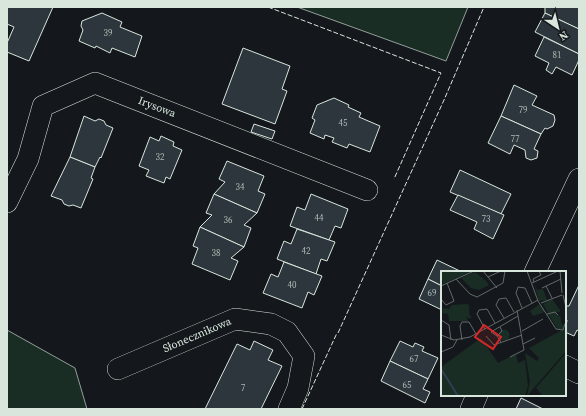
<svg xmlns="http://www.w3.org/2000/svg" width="586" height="416" font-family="'Source Serif 4',serif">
  <rect width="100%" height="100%" fill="#14181c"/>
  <g fill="#1a2d24" stroke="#939e99">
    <polygon points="297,7 468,7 446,61"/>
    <polygon points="7,330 75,368 87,409 7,409"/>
  </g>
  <g fill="#2c363c" stroke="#d8e6dc">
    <polygon points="7,7 53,7 29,61 7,52 7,43 14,27 7,24"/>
    <polygon points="545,7 579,7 579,29 545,13"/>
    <polygon points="102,13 122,22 120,27 142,36 135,57 112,48 110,53 96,46 95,48 79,41 83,30 81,26 82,21"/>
    <polygon points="545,13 579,29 579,54 535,32"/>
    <polygon points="544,37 579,54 579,60 572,75 556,67 552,74 546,70 549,63 535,56"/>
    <polygon points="243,48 290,66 282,89 287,91 275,124 222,104"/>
    <polygon points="514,85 537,96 532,105 554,115 555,120 553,126 547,129 545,128 541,134 501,116"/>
    <polygon points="334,98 349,105 348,107 361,113 359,117 380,126 370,152 349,144 347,148 332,142 334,138 325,135 324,139 310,133 315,120 312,118 317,105"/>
    <polygon points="84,116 95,121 99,119 104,121 106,125 113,128 101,158 100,157 95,167 70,157"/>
    <polygon points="501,116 541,134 534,149 538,151 537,158 531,160 526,158 525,150 514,145 510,154 488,143"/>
    <polygon points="254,124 275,131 272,139 251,132"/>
    <polygon points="161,136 174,142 173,146 182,150 170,179 166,177 164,183 146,176 149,170 139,166 150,137 159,141"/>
    <polygon points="70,157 95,167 91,178 93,179 81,208 73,205 69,206 64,204 62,200 51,196"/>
    <polygon points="227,161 264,176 258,191 265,194 257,213 214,194 225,182 219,179"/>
    <polygon points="460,170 511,194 501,214 450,192"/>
    <polygon points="214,194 257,213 244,225 251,228 244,247 200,227 212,215 206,213"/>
    <polygon points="311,194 348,209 341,228 335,226 329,240 290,226 297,207 305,210"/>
    <polygon points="458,195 504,215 493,239 474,229 477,222 450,210"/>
    <polygon points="200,227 244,247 231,258 238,261 230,280 192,264 198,248 193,246"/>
    <polygon points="297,229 335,242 327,261 321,259 316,274 277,259 284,241 291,244"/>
    <polygon points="437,260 462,272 442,272 442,286 428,279"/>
    <polygon points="284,262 322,276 314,295 308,292 302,308 263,293 271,274 278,277"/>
    <polygon points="428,279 442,286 442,310 419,299"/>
    <polygon points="579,285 579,331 577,330 574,336 565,332 567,320 565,319 565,306 569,306"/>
    <polygon points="254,341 273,350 268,360 282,366 261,409 205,409 237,344 250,350"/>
    <polygon points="400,341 413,347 415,343 424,347 422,351 438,358 428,379 390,361"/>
    <polygon points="390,361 428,379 423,389 430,392 425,403 381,381"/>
    <polygon points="521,398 543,409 516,409"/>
  </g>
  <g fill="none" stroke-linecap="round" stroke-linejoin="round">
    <g stroke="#d8e6dc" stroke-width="22">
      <g id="minor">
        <polyline points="7,202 28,159 43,106 95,83 367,190"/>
        <polyline points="535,272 579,179"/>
        <polyline points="565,366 579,373"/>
        <polyline points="118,369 235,319 271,324 287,332 304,356 298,388 289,409"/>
        <polyline points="471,409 477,395"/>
      </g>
    </g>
    <use href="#minor" stroke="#14181c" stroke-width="21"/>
    <g stroke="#d8e6dc" stroke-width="1" stroke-dasharray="5 2" stroke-linecap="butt">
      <polyline points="268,7 441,73 394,179"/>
      <polyline points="338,333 444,100 484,7"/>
      <polyline points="302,409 337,333"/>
    </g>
  </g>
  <g text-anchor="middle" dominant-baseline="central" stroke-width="3" stroke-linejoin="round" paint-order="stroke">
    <g font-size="9" fill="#adbab4">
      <text x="108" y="33">39</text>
      <text x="557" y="55">81</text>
      <text x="523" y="110">79</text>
      <text x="343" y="123">45</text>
      <text x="515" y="139">77</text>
      <text x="160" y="157">32</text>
      <text x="240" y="187">34</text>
      <text x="319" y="218">44</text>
      <text x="486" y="219">73</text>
      <text x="228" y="220">36</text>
      <text x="306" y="251">42</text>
      <text x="216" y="253">38</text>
      <text x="292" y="285">40</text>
      <text x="432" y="293">69</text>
      <text x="414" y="359">67</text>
      <text x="407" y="385">65</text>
      <text x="243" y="388">7</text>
    </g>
    <g font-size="11" fill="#d8e6dc" stroke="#14181c">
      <text transform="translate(157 107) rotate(21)">Irysowa</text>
      <text transform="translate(197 335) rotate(-23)">Słonecznikowa</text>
    </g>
  </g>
  <g transform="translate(441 271)">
    <rect width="125" height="125" fill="#14181c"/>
    <path d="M0,0h31l-29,13zM34,1l11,9 3,4 -10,5 -8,-2 -10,-10zM93,12l3,7 6,-1 4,11 -8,1zM111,28l8,11v2l-12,1 -5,-9zM26,33l2,1v9l3,4h-4l-2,-3 2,6h-19l-1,-7 -6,-1 1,-5 6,1 3,-4zM99,33l5,8 -12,4 -3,-5zM114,41l5,4 2,9 3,-1 -2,5h-5l-10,-15zM125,57v23l-39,45 3,-15 -5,-28 12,8 2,-3 -10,-10zM57.5 64a5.5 5.5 0 1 1 11 0a5.5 5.5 0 1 1-11 0ZM40,67l17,25 18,-9 2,9 7,-3 3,26 -3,10h-84v-29zM125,82v43h-23l-7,-8z" fill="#1a2d24"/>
    <path fill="none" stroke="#2f3f4d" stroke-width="2" d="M0,98l17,27"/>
    <path fill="none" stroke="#626a69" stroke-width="1" d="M42,0l14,17M86,0l11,30 18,28 7,1 3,-9M119,0l2,22M47,6l13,-6M15,8l14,15 7,3 26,-14 2,-12M93,11l-1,-3 8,-4 -2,-4M91,12l26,-12M0,15l33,-15M105,15l6,12M101,17l19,-9M122,24l3,12M0,28l5,6 8,-4 -7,-18M100,32l21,-8M81,37l-6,-15 2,-6 7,1 7,15M106,43l8,-2 3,3M63,47l-8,-13 3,-6 7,-1 8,14M0,49l8,5 2,15M59,56l2,4 -5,5 4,6M44,58l-8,-15 2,-4 8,-1 8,14M81,60l21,-12M0,64l13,5 16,-3 68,-37M45,65l8,9 28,-10M56,65l-6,-4 27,-16M21,69l-2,-14 2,-4h7l7,12M82,73l12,-6M0,81l12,-5 4,-7M69,86l14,-7 -7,-40"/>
    <path fill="#d62828" fill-opacity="0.15" stroke="#d62828" stroke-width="2" d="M43,54l17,12 -8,12 -18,-12z"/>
    <rect width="125" height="125" fill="none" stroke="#d8e6dc" stroke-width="2"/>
  </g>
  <rect width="586" height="416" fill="none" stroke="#d8e6dc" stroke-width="16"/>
  <g transform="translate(558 28) rotate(145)" stroke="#14181c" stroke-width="3" paint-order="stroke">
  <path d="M0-3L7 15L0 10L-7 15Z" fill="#d8e6dc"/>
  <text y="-6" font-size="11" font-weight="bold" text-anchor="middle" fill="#d8e6dc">N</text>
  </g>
</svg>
